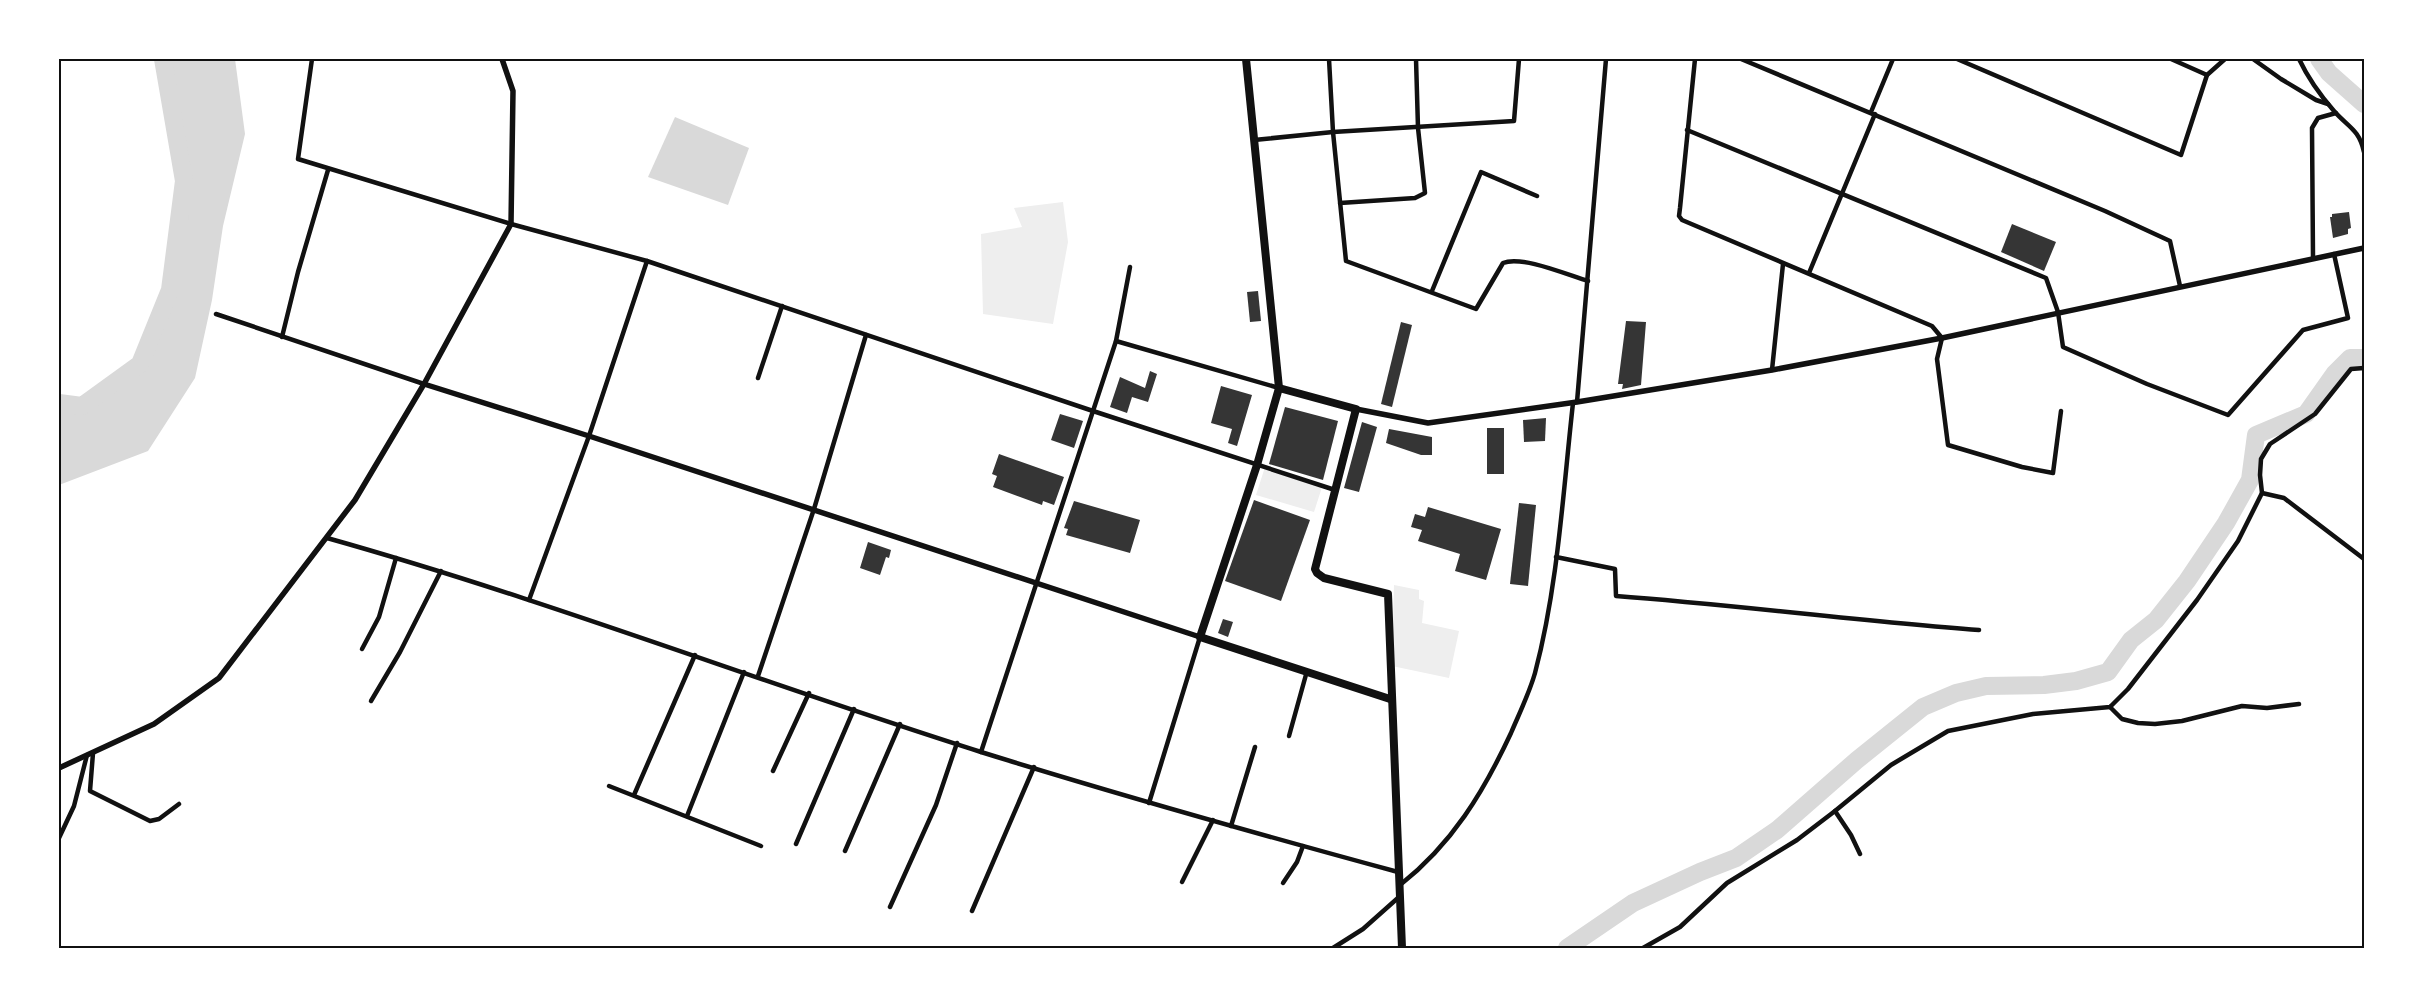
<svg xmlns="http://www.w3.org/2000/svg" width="2423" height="1007" font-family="Bitter,serif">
  <rect width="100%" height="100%" fill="#fff"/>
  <g fill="#eee">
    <polygon points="1063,202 1068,242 1053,324 983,314 981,234 1022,227 1014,208"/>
    <polygon points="1265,467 1323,484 1314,512 1256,495"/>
    <polygon points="1394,585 1419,590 1419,599 1424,601 1422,623 1459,631 1449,678 1392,666"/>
  </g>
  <g fill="#d9d9d9">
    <polygon points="162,59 235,59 245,134 223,226 212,300 195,378 148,451 59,485 59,407 82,406 124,383 157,344 181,244 185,157 167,89"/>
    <polygon points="675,117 749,148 728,205 648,177"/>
  </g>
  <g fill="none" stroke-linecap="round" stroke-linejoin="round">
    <g stroke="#d9d9d9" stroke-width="18">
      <polyline points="2319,59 2329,73 2364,104"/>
      <polyline points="59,403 82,406 140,364 170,290 184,181 163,59"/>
      <polyline points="1567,948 1633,903 1700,872 1736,858 1777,830 1857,760 1923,707 1956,693 1986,686 2044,685 2076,681 2108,672 2131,640 2156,620 2187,581 2226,523 2250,480 2256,435 2306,414 2335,373 2350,358 2364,358"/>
    </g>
  </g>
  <g fill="#353535">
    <polygon points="2349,212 2351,228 2348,229 2348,234 2333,238 2330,217 2332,217 2332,214"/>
    <polygon points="2012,224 2056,242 2044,271 2001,252"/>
    <polygon points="1258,291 1261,321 1250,322 1247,292"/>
    <polygon points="1626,321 1646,322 1641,385 1622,389 1623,384 1618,384"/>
    <polygon points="1401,322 1412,325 1392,407 1381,404"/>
    <polygon points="1150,371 1157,374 1148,402 1132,397 1127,413 1110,407 1120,377 1145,388"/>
    <polygon points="1221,386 1252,395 1237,446 1228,443 1232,429 1211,423"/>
    <polygon points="1285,407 1338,421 1323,480 1269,464"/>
    <polygon points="1060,414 1083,421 1074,448 1051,440"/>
    <polygon points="1546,418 1545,441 1524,442 1523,420"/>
    <polygon points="1362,422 1377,427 1359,492 1344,488"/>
    <rect x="1487" y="428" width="17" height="46"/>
    <polygon points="1389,429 1432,437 1432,455 1421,455 1386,443"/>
    <polygon points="999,454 1064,477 1054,505 1043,501 1042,505 993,487 997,476 992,474"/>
    <polygon points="1254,500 1310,520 1281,601 1225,581"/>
    <polygon points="1074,501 1140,520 1130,553 1066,535 1068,529 1064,528"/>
    <polygon points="1519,503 1536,505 1528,586 1510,584"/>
    <polygon points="1428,507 1501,529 1486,580 1455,571 1460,554 1418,541 1422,530 1411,527 1415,514 1425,517"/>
    <polygon points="868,542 891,550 889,558 886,557 880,575 860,568"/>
    <polygon points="1223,619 1233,622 1228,637 1218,633"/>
  </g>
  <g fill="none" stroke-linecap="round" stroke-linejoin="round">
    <g stroke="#111" stroke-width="4.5">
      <polyline points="312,59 298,159 511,224 647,261 1093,411 1335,490"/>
      <path d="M1329,59l4,73 13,129 130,48 27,-46c18,-8 65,12 85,18"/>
      <polyline points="1695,59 1680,208 1679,216 1682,220 1932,326 1942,338 1937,359 1948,445 2022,467 2053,473 2061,411"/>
      <polyline points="1741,59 2105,211 2170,241 2180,286"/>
      <polyline points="1957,59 2181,155 2207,75 2171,59"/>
      <polyline points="2253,59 2281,79 2316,100 2328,104"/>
      <path d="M2299,59c9,19 21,36 35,52 14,16 25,18 30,41"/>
      <polyline points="2207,75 2225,59"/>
      <polyline points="1871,112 1893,59"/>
      <polyline points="1687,130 2046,278 2058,312 2063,347 2147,384 2228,415 2303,330 2348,318 2334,254"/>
      <polyline points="1254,140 1333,132 1514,121 1519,59"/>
      <polyline points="1340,203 1415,198 1425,193 1418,128 1416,59"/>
      <polyline points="2313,258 2312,128 2318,118 2336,113"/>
      <polyline points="1809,273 1875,114"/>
      <polyline points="1432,291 1481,172 1537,196"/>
      <polyline points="216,314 424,384"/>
      <polyline points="282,337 298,272 328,170"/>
      <polyline points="1116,341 1279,388"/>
      <polyline points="1772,370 1783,264"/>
      <polyline points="758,378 782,306"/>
      <polyline points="1577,402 1606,59"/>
      <polyline points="2262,493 2284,498 2364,559"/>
      <path d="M327,538c221,62 435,145 654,214 138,43 277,82 417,120"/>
      <path d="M1556,557l59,12 1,27c121,9 242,25 363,34"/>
      <polyline points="529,600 589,436 647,261"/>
      <polyline points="362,649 379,617 396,558"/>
      <polyline points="758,676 814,509 866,335"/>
      <polyline points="371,701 400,652 441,571"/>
      <polyline points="2110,707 2122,719 2138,723 2155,724 2182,721 2242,706 2267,708 2299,704"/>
      <polyline points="1289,736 1307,671"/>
      <polyline points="981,752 1116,341 1130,267"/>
      <polyline points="93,753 90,791 150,821 159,819 179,804"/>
      <polyline points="773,771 809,693"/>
      <polyline points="609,786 761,846"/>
      <polyline points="634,795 695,655"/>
      <polyline points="1149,803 1200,637"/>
      <polyline points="687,816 744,672"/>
      <polyline points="1231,826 1255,747"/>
      <polyline points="59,838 74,806 87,755"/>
      <polyline points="796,844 854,709"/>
      <polyline points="845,851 900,724"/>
      <polyline points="1860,854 1851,835 1835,811 1891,765 1948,731 2033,714 2110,707 2128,689 2197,600 2238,541 2262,493 2260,475 2261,459 2270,444 2315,414 2351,369 2364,368"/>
      <polyline points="1182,882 1213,820"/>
      <polyline points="1283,883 1297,862 1303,846"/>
      <path d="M1400,885c52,-41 83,-92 111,-152 8,-19 18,-39 24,-60 23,-87 28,-181 38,-270"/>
      <polyline points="890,907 936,805 957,743"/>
      <polyline points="972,911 1034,767"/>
      <polyline points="1333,948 1363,929 1399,897"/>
      <polyline points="1643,948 1680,927 1727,883 1797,840 1835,811"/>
    </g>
    <g stroke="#111" stroke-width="5.5">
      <polyline points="424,384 589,436 1200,637"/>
      <polyline points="1356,409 1428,423 1577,402 1772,370 1942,338 2364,248"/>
      <polyline points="59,768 154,724 219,678 355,500 424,384 511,224 513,91 502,59"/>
    </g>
    <g stroke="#111" stroke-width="8">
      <polyline points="1246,59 1279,388 1257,465 1200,637 1390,699"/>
      <polyline points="1279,388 1356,409 1315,569 1317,573 1324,578 1388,594 1402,948"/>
    </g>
  </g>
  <rect width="2423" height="1007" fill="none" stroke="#ffffff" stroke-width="120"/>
  <rect x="60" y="60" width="2303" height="887" fill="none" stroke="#111" stroke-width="2"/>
</svg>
